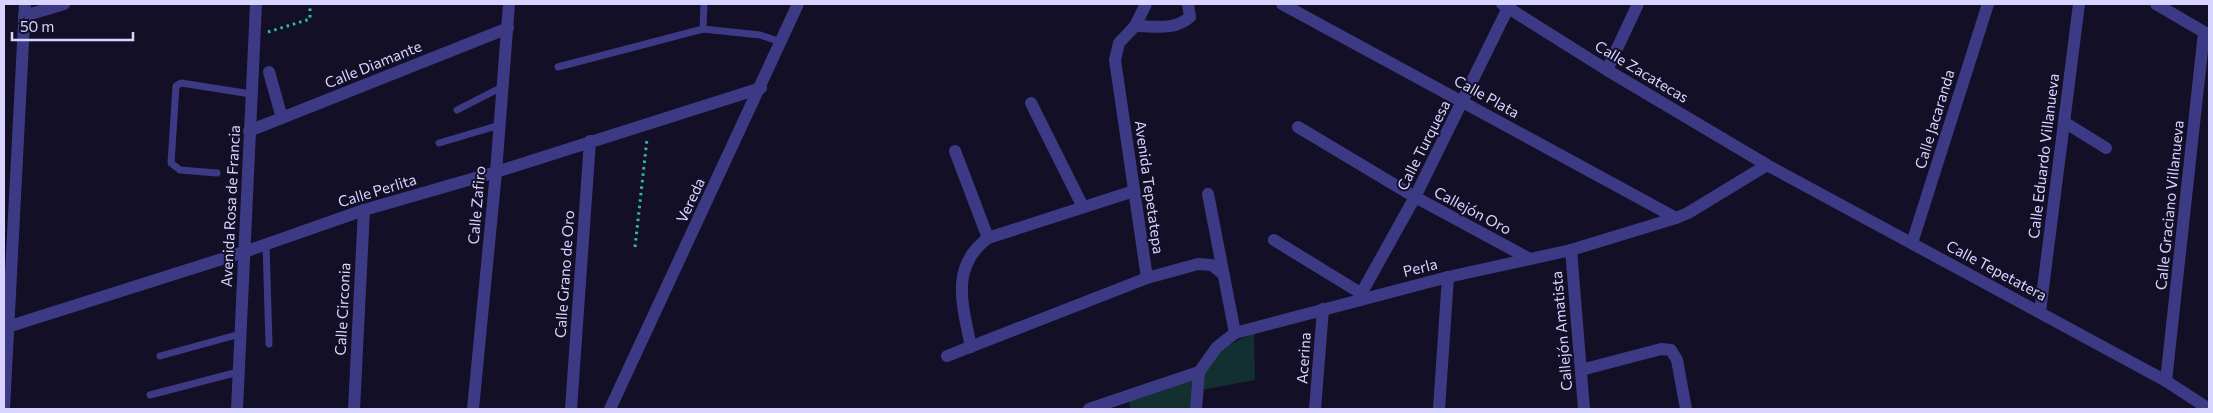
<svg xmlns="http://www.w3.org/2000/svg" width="2213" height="413" font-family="Commissioner,sans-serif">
  <rect width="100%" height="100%" fill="#130f26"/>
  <g fill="#12302f">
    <path d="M1254,333l1,47 -54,10c5,-38 22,-42 53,-57z"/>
    <polygon points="1196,376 1193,409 1130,409 1129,399"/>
  </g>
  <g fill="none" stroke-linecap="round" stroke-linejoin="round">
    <g stroke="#2fb8b0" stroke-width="3" stroke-dasharray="2.5 4" stroke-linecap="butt">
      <polyline points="268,32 310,19 310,4"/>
      <polyline points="635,247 647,139"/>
    </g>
    <g stroke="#3d3a85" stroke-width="7">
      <polyline points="703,29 704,4"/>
      <polyline points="558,67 703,29 760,35 781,42"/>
      <polyline points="457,110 502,87"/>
      <polyline points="439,143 500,125"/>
      <polyline points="217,173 180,170 171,163 176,86 181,83 251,94"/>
      <polyline points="266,244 269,344"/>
      <polyline points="160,356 240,334"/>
      <polyline points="150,395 238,372"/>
    </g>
    <g stroke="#3d3a85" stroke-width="12">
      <polyline points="1146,4 1135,26 1119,43 1115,60 1147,278"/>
      <polyline points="1282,4 1676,218"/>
      <polyline points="1502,4 1607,70 1767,165 2166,381 2209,409"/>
      <polyline points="2156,4 2209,35"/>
      <polyline points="24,16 64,4"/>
      <path d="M1135,26c20,0 39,5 55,-9l-2,-13"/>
      <polyline points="1607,70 1638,4"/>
      <polyline points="269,72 282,118"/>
      <polyline points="1031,103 1083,207"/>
      <polyline points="2064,122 2106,148"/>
      <polyline points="1298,127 1415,197 1530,259"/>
      <polyline points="249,131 508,28"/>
      <polyline points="955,151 988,238"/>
      <polyline points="1208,194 1235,333"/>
      <polyline points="1274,240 1367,297"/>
      <polyline points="1912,243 1988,4"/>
      <polyline points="1571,250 1584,409"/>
      <polyline points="1361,294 1415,197 1510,4"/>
      <polyline points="2040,312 2079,4"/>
      <polyline points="4,328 244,252 364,210 496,172 761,88"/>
      <path d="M971,347c-8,-41 -22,-80 17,-109l146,-47"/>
      <polyline points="947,356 1147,278 1198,264 1212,265 1224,275"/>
      <polyline points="1581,370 1661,349 1671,350 1677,360 1686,409"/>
      <polyline points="2166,381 2204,32"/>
      <polyline points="4,409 25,4"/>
      <polyline points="237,409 256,4"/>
      <polyline points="354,409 364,210"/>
      <polyline points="473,409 496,172 509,4"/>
      <polyline points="571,409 590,141"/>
      <polyline points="610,409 798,4"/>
      <polyline points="1089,409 1199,372 1217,347 1235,333 1448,277 1571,250 1676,218 1688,213 1767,165"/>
      <polyline points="1196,409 1199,372"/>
      <polyline points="1315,409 1323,309"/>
      <polyline points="1439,409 1448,277"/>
    </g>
  </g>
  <g text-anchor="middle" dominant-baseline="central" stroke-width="4" stroke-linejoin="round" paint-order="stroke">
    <g font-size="15" fill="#d9d4ff" stroke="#130f26">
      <text transform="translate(373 64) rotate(-22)">Calle Diamante</text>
      <text transform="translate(1642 71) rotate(31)">Calle Zacatecas</text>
      <text transform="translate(1487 96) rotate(29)">Calle Plata</text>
      <text transform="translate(1934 119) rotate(-73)">Calle Jacaranda</text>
      <text transform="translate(1423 145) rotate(-63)">Calle Turquesa</text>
      <text transform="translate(2043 156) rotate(-83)">Calle Eduardo Villanueva</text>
      <text transform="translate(1150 187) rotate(82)">Avenida Tepetatepa</text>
      <text transform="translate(377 190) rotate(-17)">Calle Perlita</text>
      <text transform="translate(690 200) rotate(-65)">Vereda</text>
      <text transform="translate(476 205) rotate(-85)">Calle Zafiro</text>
      <text transform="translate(2169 205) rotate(-84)">Calle Graciano Villanueva</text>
      <text transform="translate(230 206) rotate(-87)">Avenida Rosa de Francia</text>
      <text transform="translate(1473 210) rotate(28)">Callejón Oro</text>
      <text transform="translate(1420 267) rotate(-14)">Perla</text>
      <text transform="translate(1997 270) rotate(28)">Calle Tepetatera</text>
      <text transform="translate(564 274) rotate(-86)">Calle Grano de Oro</text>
      <text transform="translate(342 309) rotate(-87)">Calle Circonia</text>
      <text transform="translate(1561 331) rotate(-95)">Callejón Amatista</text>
      <text transform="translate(1303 358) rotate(-86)">Acerina</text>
    </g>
  </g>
  <rect width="2213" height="413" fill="none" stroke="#d9d4ff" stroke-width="10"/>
  <path d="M12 32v8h121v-8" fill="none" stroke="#d9d4ff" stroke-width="2.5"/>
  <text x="20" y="32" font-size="15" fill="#d9d4ff" stroke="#130f26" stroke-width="4" paint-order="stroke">50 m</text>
</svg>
